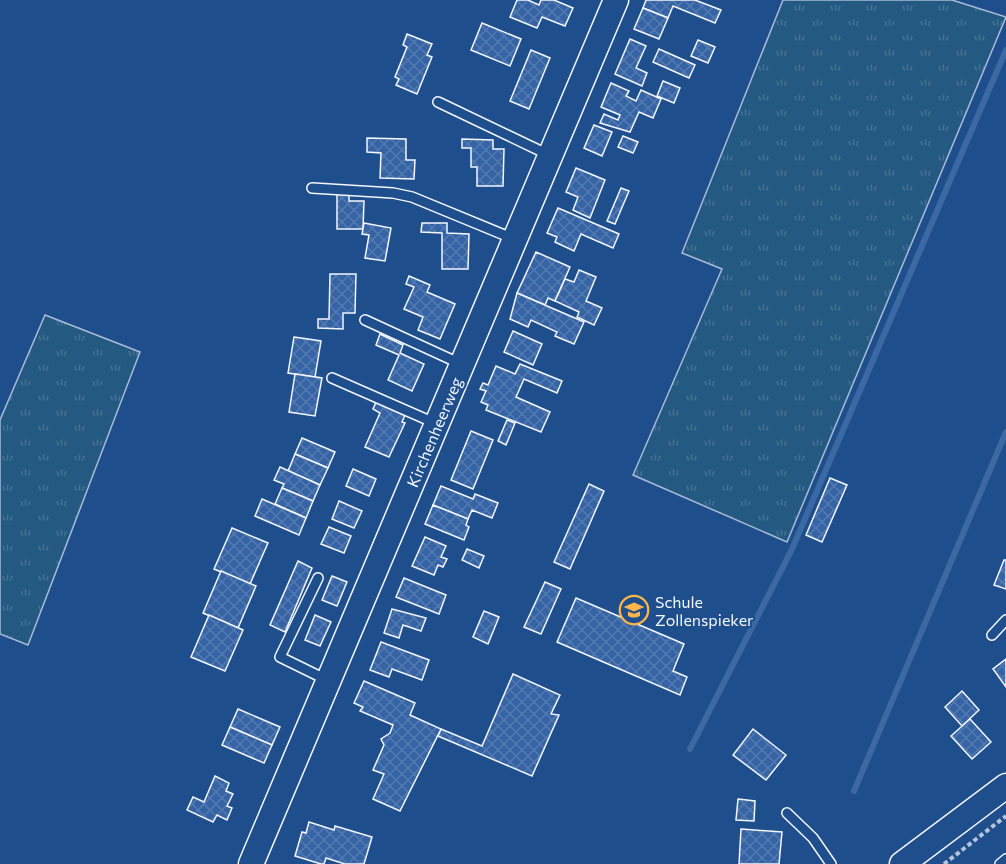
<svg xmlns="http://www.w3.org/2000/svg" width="1006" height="864" font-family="Commissioner,sans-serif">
  <defs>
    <pattern id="grass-tufts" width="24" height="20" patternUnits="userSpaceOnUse" patternTransform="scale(1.5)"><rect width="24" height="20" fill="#245a82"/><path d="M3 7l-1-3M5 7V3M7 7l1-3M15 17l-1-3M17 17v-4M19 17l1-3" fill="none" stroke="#447295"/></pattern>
    <pattern id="building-cross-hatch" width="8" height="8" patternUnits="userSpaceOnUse" patternTransform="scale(1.5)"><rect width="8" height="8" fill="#3563a3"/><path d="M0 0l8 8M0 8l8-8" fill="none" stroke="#537ab1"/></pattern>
  </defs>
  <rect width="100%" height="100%" fill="#1f4e8c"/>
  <g fill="url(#grass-tufts)" stroke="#a8bbd7" stroke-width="1.5">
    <polygon points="783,0 952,0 1006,17 787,542 633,475 722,269 682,253"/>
    <polygon points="45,315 140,352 28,645 0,634 0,420"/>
  </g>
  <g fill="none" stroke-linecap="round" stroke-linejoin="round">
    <g stroke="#3b69a3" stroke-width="6">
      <polyline points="690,749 792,549 1006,50"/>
      <polyline points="854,791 1006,432"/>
    </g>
  </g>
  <g fill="url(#building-cross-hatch)" stroke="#f2f6ff" stroke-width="1.5">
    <polygon points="517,0 528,0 539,5 541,0 554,0 573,8 565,26 542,17 537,28 510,17"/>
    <polygon points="646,0 695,0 721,10 715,23 673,6 668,18 643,8"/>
    <polygon points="643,8 668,18 659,39 634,29"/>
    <polygon points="482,23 521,39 510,66 471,50"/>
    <polygon points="407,34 432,44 427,55 432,57 417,94 396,85 399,79 395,77 407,47 403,45"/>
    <polygon points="630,39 646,46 636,68 647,73 642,86 615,74"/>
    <polygon points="698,40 715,47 708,63 691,56"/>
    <polygon points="659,49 695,65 689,78 653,62"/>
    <polygon points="531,50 550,58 529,109 510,101"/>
    <polygon points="663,81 680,88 674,103 657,96"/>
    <polygon points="611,83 629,91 626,96 636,101 641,90 661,99 653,118 639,112 630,132 600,123 604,114 618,120 620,115 601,107"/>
    <polygon points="594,125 612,132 602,156 584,148"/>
    <polygon points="623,136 638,142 633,153 618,147"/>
    <polygon points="367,138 406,139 406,160 415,160 414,179 380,178 381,153 367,152"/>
    <polygon points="462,139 493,140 493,149 504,149 503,186 477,186 477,167 471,167 471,148 462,148"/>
    <polygon points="576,168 605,180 590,218 573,210 578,197 566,192"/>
    <polygon points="621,188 629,191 615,224 607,221"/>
    <polygon points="337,193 349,194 349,201 364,201 363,229 337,229"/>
    <polygon points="558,208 619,234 613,248 581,234 574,251 555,242 557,237 547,233"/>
    <polygon points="364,223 391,228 385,261 365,258 369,235 362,234"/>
    <polygon points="422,223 447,223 447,233 469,234 468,269 442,269 442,233 421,232"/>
    <polygon points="536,252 570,267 555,301 548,298 545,305 517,293"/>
    <polygon points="579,270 596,277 586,301 602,308 594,325 577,317 579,312 555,301 565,279 574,282"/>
    <polygon points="330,274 356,274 355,313 343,313 343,329 318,328 318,319 329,319"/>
    <polygon points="409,276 430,285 427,292 455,304 440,339 418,330 423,317 404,309 414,287 406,284"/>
    <polygon points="517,293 584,322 574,344 555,336 557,332 531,320 528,327 510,319"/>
    <polygon points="513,331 542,344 533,365 504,352"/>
    <polygon points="380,334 403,345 400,353 424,364 412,391 388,380 399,355 376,345"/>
    <polygon points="294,337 321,341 315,377 288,373"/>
    <polygon points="520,364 562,381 557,393 524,379 516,397 550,412 541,432 486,410 488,405 481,402 486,391 480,389 483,383 488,385 496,366 515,374"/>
    <polygon points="295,374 322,378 315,416 289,412"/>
    <polygon points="376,402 405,415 402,422 405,423 389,457 365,447 380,413 373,409"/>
    <polygon points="507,420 515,423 506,445 498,441"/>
    <polygon points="471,431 493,440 473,489 451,480"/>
    <polygon points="302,438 335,452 328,468 295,454"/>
    <polygon points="295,454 328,468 320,485 288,471"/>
    <polygon points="280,467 320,485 313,501 282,488 284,484 274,480"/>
    <polygon points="353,469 376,479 369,496 346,486"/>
    <polygon points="830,478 847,485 822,542 806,535"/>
    <polygon points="589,484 604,491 570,569 554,562"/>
    <polygon points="441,486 473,499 475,494 498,503 492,518 472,510 468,519 433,505"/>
    <polygon points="282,488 313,501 306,518 275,504"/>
    <polygon points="262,499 306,518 299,535 255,516"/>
    <polygon points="339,501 362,511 354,528 332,519"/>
    <polygon points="433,505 468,519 466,525 469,527 464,540 425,524"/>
    <polygon points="329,527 351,536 344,553 321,544"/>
    <polygon points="232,528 268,543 250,584 214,569"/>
    <polygon points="425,537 446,546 441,557 447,559 443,567 438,565 434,575 412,566"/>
    <polygon points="467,549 484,556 479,568 462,560"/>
    <polygon points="1004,560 1006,560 1006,589 994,585"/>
    <polygon points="298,561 312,568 285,632 270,625"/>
    <polygon points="221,571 256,586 238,628 203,613"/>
    <polygon points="332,576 347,582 337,606 322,600"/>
    <polygon points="404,578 446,595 439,614 396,597"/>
    <polygon points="545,582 561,589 541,634 524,627"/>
    <polygon points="576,598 684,644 673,671 687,677 680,695 557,642"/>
    <polygon points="392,609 426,618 421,631 403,625 399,638 384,633"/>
    <polygon points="484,611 499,617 488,644 473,637"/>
    <polygon points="209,615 243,630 225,671 191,657"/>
    <polygon points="315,615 331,622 320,646 305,640"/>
    <polygon points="381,642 429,660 422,680 392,669 389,677 370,670"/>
    <polygon points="1006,659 1006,687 993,669"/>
    <polygon points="513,674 560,695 551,714 559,715 532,776 438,736 441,729 482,746"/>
    <polygon points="364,681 415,703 410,715 441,729 400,811 373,799 384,774 373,770 384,745 381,739 390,733 393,725 360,711 363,707 354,703"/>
    <polygon points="962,691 979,710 962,726 945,707"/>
    <polygon points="238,709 280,727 272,745 230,727"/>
    <polygon points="970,719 991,742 972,759 951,736"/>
    <polygon points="230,727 272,745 264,763 222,745"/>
    <polygon points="753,729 786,755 766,780 733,755"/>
    <polygon points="215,776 229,783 226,791 233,794 227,806 232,808 227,820 217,815 213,822 187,810 193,797 204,802"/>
    <polygon points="738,799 755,801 754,821 736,820"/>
    <polygon points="309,822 334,830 335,826 372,837 364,864 345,864 326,858 324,864 321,864 295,856 302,832 306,833"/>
    <polygon points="741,829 782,832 779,864 739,864"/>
  </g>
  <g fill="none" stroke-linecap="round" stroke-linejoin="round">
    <g stroke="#f2f6ff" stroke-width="12">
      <g id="lane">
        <polyline points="438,102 549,155"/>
        <polyline points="312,188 393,193 412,197 514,239"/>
        <polyline points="365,320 461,364"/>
        <polyline points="332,378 437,424"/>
        <polyline points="318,578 280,657 327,680"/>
        <polyline points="992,635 1006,620"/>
        <polyline points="787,813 813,838 831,864"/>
        <polyline points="1000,864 1006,859"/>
      </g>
    </g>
    <g stroke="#f2f6ff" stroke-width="27">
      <g id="secondary">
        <polyline points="251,864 616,0"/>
        <polyline points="902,864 1006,786"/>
      </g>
    </g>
    <polyline stroke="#b3c4dc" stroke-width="4" stroke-dasharray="4.5 3" stroke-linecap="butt" points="944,864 1006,816"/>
    <use href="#lane" stroke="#1f4e8c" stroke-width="9"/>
    <use href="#secondary" stroke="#1f4e8c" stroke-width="24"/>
  </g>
  <defs>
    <g id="school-ring" transform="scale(1.5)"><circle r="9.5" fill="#1f4e8c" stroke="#ffb74d" stroke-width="1.5"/><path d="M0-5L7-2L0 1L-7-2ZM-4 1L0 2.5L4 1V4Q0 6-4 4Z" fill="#ffb74d"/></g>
  </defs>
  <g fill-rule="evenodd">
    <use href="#school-ring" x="634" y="610"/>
  </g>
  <g text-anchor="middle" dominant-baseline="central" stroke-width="4.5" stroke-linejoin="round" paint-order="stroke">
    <g font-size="16" fill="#f2f6ff" stroke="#1f4e8c">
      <text transform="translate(434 432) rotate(-67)">Kirchenheerweg</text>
    </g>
    <g font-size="16" fill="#f2f6ff" stroke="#1f4e8c" text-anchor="start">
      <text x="655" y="601">Schule<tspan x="655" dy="18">Zollenspieker</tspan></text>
    </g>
  </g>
</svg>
